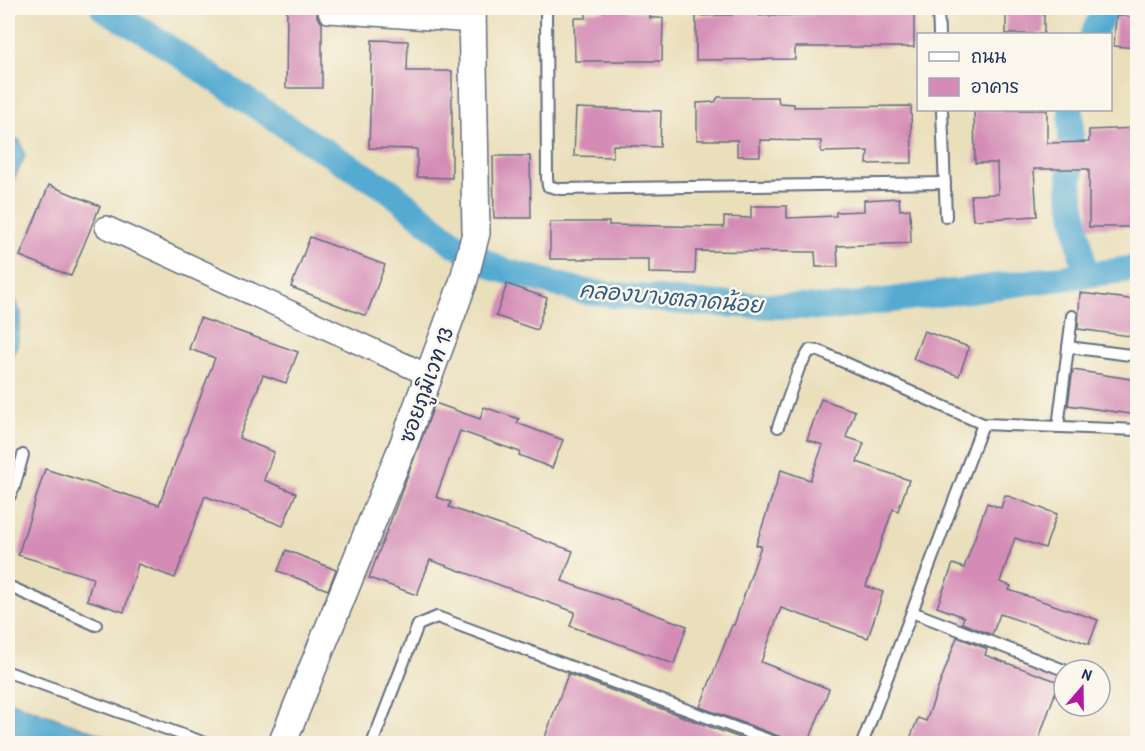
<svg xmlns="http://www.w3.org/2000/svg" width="1145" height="751" font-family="'Patrick Hand','Playpen Sans Thai',sans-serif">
  <rect width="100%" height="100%" fill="#fbf7ec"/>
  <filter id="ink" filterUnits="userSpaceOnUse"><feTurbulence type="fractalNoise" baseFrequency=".0167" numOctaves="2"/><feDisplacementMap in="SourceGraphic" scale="12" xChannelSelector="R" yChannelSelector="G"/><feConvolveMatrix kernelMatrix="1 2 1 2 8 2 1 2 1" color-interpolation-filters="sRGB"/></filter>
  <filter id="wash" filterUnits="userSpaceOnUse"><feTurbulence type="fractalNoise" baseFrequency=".008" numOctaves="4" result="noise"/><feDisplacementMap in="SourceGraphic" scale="24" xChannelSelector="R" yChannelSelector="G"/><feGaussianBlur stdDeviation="1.35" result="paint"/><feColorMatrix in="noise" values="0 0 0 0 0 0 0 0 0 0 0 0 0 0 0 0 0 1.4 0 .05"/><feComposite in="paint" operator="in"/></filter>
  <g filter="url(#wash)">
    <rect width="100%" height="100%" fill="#eadfbb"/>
    <g fill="#55aad1" stroke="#386c98" stroke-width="1.5">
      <polygon points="8,134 20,141 25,156 8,192"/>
      <polygon points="8,281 21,314 17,345 8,365"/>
      <polygon points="8,701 125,743 8,743"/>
    </g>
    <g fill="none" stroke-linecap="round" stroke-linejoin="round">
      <g stroke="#55aad1" stroke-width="26">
        <polyline points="103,8 151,36 305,139 389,190 454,244 498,269 586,292 697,303 831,308 1138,268"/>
        <polyline points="1093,34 1106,8"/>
        <polyline points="1071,110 1070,189 1085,275"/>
      </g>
    </g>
    <g id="blocks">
      <g fill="#d48cb6">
        <polygon points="287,8 317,8 317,17 322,23 322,88 286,88"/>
        <polygon points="604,8 631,8 631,11 650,11 650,18 663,18 662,61 575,61 574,18 586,18 586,11 604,11"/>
        <polygon points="732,8 759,8 759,16 813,15 813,12 914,12 914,47 795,47 795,59 696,60 696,16 732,15"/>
        <rect x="1006" y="12" width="38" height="22"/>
        <polygon points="1116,16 1137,17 1137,48 1114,46"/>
        <polygon points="372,40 408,41 407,71 452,71 452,178 417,177 417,149 369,148"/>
        <polygon points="718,97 778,97 779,103 794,104 794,107 911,106 912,163 867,164 868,151 821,152 821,141 760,140 760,156 737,156 737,140 697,140 697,103 715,102"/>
        <polygon points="576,108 661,111 660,147 613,145 613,157 574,156"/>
        <polygon points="974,110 1047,110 1047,143 1089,142 1089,130 1137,128 1137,167 1135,167 1135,227 1089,227 1089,169 1034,169 1037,216 973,220 971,195 998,194 997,163 975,163"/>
        <polygon points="493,156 530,156 531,218 494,218"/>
        <polygon points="49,185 100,206 71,276 20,256"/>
        <polygon points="899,198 900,210 910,209 911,243 837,246 838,267 816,267 815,252 696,251 695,274 649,273 649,259 550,259 550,222 609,222 609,225 724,227 724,217 751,218 751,206 787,206 787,218 836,216 836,212 864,211 864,200"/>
        <polygon points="310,237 385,265 366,316 291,287"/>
        <polygon points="507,284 547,298 537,330 496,316"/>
        <polygon points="1080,293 1137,300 1137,337 1078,329"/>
        <polygon points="200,318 298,352 286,383 263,375 239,438 274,452 264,480 296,493 283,526 205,496 175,578 138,564 124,612 87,600 93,578 18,555 45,469 159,505 215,358 189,349"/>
        <polygon points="924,331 969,347 959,376 913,359"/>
        <polygon points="1073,370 1137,380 1137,415 1068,405"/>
        <polygon points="821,399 855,411 846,437 864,443 857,462 909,480 898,511 893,509 866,586 883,592 868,638 781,608 761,662 829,689 808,744 786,744 782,737 700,707 732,625 734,625 761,546 756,545 781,470 810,480 823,445 807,440"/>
        <polygon points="435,403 480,419 484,407 519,419 517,423 563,440 552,468 519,455 520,452 460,431 436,497 451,502 449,507 573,551 562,581 687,626 674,664 570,626 575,612 430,560 417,595 369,578"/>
        <polygon points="1005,495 1057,514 1045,548 1015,538 1000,582 1011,586 1009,590 1098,620 1089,644 1000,614 992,635 962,623 964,617 937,607 953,564 964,568 987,503 1001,508"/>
        <polygon points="286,550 336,570 328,590 278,571"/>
        <polygon points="957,637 987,649 985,655 1059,682 1037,744 908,744 918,718 926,721"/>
        <polygon points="568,674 756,744 563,744 545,737"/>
      </g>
    </g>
  </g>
  <g filter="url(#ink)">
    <use href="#blocks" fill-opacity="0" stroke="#636d7f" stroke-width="1.5"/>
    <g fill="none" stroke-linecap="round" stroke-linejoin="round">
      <g stroke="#636d7f" stroke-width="14">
        <g id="service">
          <polyline points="546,8 547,178 548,186 560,189 945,183"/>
          <polyline points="938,8 939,34"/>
          <polyline points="942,110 946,217"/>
          <polyline points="1068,347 1138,356"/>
          <polyline points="778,427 799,368 810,350 819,351 983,424 1138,430"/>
          <polyline points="1058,427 1072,316"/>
          <polyline points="8,499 14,488 23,455"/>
          <polyline points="8,586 96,625"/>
          <polyline points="912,612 1064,670"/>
          <polyline points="8,672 208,744"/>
          <polyline points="372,744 418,625 437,617 779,744"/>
          <polyline points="862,744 983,424"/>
        </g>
      </g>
      <g stroke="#636d7f" stroke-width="24">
        <g id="minor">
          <polyline points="329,12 473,22"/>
          <polyline points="106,227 430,376"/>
        </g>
      </g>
      <g stroke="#636d7f" stroke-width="30">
        <polyline id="tertiary" points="282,744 404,443 463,283 476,233 472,8"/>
      </g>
      <use href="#service" stroke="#fff" stroke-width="10"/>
      <use href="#minor" stroke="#fff" stroke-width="21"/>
      <use href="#tertiary" stroke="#fff" stroke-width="27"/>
    </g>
  </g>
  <g text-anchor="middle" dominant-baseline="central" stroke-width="5" stroke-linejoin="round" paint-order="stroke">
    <g font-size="21" fill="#1b2f5e" stroke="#fbf7ec">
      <text transform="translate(426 385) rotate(-70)">ซอยภูมิเวท 13</text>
    </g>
    <g font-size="22" font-style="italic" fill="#2f5a86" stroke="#fbf7ec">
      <text transform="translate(671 297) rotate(5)">คลองบางตลาดน้อย</text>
    </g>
  </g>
  <rect width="1145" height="751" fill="none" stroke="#fbf7ec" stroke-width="30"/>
  <rect x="917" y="33" width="195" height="78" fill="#fbf7ec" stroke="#a1a7b3" stroke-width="1.5"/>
  <rect x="929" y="52" width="30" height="9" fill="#ffffff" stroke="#a1a7b3" stroke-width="1.5"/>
  <text x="971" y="63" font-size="18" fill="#1b2f5e">ถนน</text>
  <rect x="929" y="78" width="30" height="18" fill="#d48cb6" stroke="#a1a7b3" stroke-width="1.5"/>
  <text x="971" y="93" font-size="18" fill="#1b2f5e">อาคาร</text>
  <g transform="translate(1082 688) rotate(20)"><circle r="28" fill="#fbf7ec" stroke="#a1a7b3" stroke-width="1.5"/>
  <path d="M0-4.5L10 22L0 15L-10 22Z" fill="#b5179e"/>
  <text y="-9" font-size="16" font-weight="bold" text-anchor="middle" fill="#1b2f5e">N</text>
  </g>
</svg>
